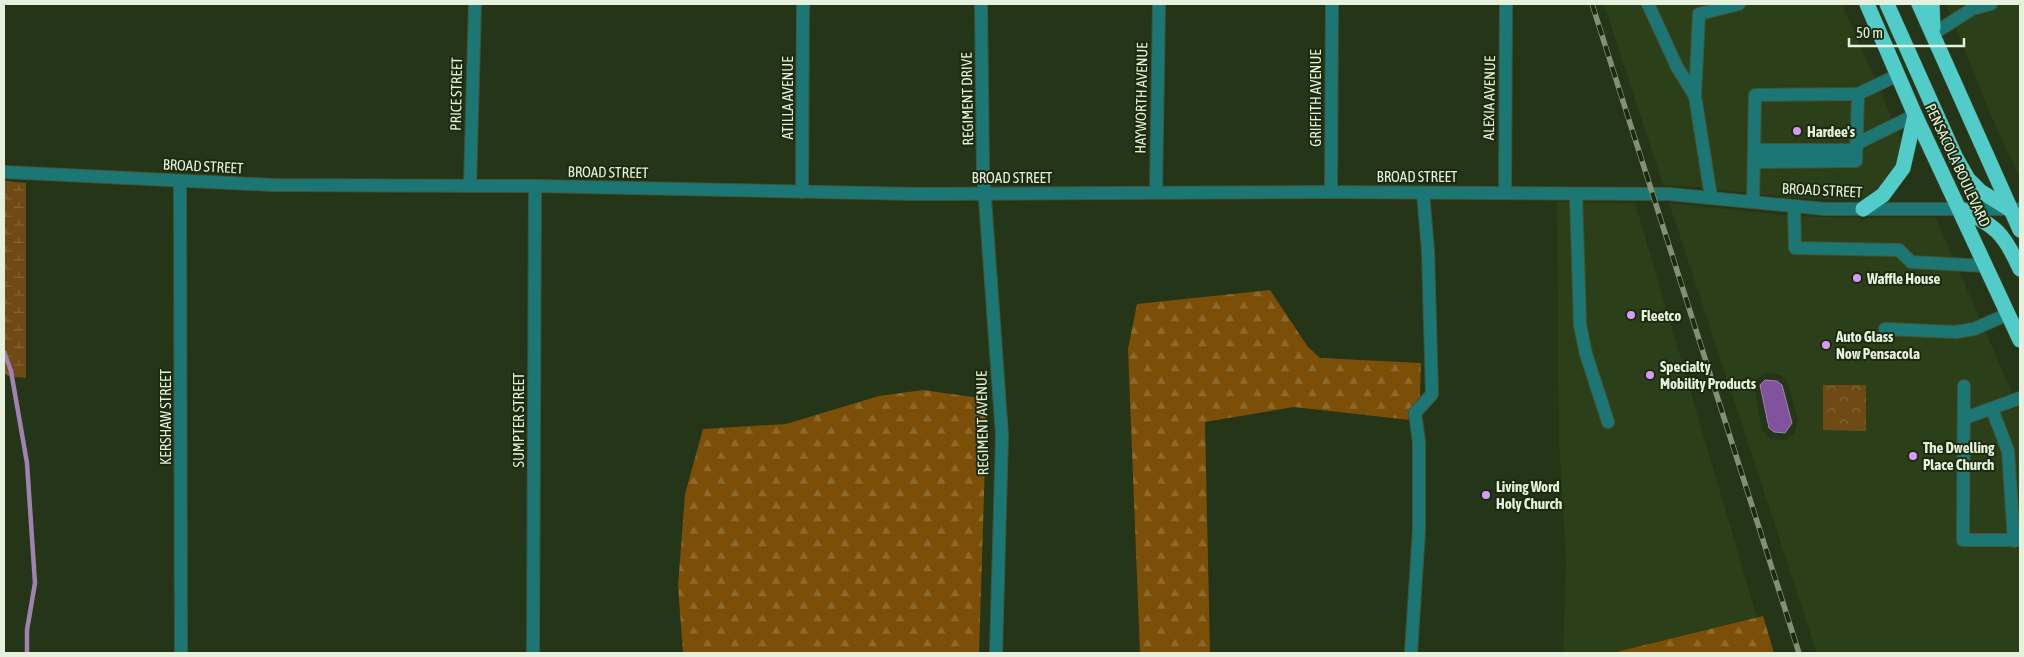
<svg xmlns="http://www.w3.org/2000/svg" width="2024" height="657" font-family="'Asap Condensed',sans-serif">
  <defs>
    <pattern id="forest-firs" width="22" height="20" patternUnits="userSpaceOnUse" patternTransform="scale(1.25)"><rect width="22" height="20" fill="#7b4f08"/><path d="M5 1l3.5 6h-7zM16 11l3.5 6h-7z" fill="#8e692c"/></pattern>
    <pattern id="wetland-marsh" width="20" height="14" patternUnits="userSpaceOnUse" patternTransform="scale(1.25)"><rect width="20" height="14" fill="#6f4a14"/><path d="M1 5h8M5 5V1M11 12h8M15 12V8" fill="none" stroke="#836436"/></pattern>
    <pattern id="park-crowns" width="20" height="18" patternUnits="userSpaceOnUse" patternTransform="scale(1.25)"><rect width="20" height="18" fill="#6f4a14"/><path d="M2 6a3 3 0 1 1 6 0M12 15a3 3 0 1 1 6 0" fill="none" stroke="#836436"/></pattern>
  </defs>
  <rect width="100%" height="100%" fill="#253517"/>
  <g fill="#2b3f19" fill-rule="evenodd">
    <polygon points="1604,4 1842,4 1905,147 1897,163 1878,188 1861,200 1795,198 1697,187 1663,185"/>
    <polygon points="1946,4 2020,4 2020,178 1989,111"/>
    <polygon points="1557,202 1635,203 1757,617 1612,653 1563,653 1566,561 1559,441"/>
    <path d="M1669,203l125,13 65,2 2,3 5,-3h70l84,193v242h-203zM1766,373l15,2 7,8 10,38 -3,12 -10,7 -14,-1 -9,-9 -8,-44 2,-7z"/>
  </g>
  <g fill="url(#forest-firs)">
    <polygon points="1270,290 1308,347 1320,358 1421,363 1419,421 1294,407 1205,422 1210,653 1140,653 1128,349 1137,304"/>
    <polygon points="923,390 987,399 979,653 683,653 678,586 685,494 703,429 786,424 879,396"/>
    <polygon points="1763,616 1774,653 1612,653"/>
  </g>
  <polygon fill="url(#wetland-marsh)" points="4,181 26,183 26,378 8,376 4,372"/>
  <polygon fill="url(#park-crowns)" points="1823,385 1866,385 1866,431 1823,430"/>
  <polygon fill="#81539c" stroke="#9f82b0" points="1765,380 1777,381 1782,385 1792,423 1785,433 1774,432 1769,428 1760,385"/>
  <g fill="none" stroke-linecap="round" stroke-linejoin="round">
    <polyline stroke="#9f82b0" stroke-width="4.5" points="4,352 11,371 27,463 35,583 27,630 27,653"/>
    <g stroke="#445337" stroke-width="14">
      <g id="minor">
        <polyline points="981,4 983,171 1002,435 996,653"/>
        <polyline points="1648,4 1677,67 1695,96 1711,197"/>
        <polyline points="1933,34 1972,9 1991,4"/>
        <polyline points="1695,96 1699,14 1739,4"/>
        <polyline points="1856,144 1915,115"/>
        <polyline points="1754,150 1856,150"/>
        <polyline points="1754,162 1856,161 1858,94"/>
        <polyline points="4,172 273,185 535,186 917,194 1331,192 1669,194 1825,209 2020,209"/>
        <polyline points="180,181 181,653"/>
        <polyline points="470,186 475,4"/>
        <polyline points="802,192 803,4"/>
        <polyline points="1156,192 1159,4"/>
        <polyline points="1331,192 1332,4"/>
        <polyline points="1505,193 1506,4"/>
        <polyline points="1576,194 1580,325 1586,354 1608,422"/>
        <polyline points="1753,202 1755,95 1858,94 1898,75"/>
        <polyline points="1794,207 1795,248 1899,250 1911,262 1986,266"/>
        <polyline points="1885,329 1956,332 1974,329 2008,314"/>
        <polyline points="1964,386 1963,540 2020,540"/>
        <polyline points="1992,409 2008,451 2014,541"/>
        <polyline points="1965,418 2020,398"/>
        <polyline points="533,653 535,186"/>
        <polyline points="1411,653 1419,530 1419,442 1415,413 1432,394 1428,251 1423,193"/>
      </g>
    </g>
    <g stroke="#445337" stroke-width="16">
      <g id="highway">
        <polyline points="1867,4 1915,115 2020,340"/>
        <polyline points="1887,4 1956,158 1968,179 1980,191 2009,209"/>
        <polyline points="1919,4 2020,230"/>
        <polyline points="1932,4 1933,28"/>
        <path d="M1959,208c37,19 44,23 61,61"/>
        <polyline points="1863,209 1883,195 1903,168 1915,115"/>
      </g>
    </g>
    <use href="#minor" stroke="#1c7774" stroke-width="12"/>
    <use href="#highway" stroke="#51ccc8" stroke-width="15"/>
    <g stroke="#829077" stroke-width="5.5">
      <polyline id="rail" points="1592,4 1799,653"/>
    </g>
    <use href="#rail" stroke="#1c2b0d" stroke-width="4" stroke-dasharray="11" stroke-linecap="butt"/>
  </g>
  <g fill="#d69bfa" stroke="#1c2b0d" stroke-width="2">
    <circle cx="1797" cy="131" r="5"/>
    <circle cx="1857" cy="278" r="5"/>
    <circle cx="1631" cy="315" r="5"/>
    <circle cx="1826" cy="345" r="5"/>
    <circle cx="1650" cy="375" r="5"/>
    <circle cx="1913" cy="456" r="5"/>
    <circle cx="1486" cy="495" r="5"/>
  </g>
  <g text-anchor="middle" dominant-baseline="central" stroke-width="4" stroke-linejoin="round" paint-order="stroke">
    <g font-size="15" fill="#e5f0dd" stroke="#1c2b0d">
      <text transform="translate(456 94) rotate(-89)">PRICE STREET</text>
      <text transform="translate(787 98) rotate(-90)">ATILLA AVENUE</text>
      <text transform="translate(1141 98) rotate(-89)">HAYWORTH AVENUE</text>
      <text transform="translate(1315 98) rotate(-90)">GRIFFITH AVENUE</text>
      <text transform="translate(1489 98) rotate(-89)">ALEXIA AVENUE</text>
      <text transform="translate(967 99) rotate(-91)">REGIMENT DRIVE</text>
      <text transform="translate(1958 165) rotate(65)">PENSACOLA BOULEVARD</text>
      <text transform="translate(203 166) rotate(3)">BROAD STREET</text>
      <text transform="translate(608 172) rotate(1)">BROAD STREET</text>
      <text x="1417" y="176">BROAD STREET</text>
      <text x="1012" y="177">BROAD STREET</text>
      <text transform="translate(1822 190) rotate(3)">BROAD STREET</text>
      <text transform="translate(165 417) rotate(-90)">KERSHAW STREET</text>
      <text transform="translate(518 420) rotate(-90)">SUMPTER STREET</text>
      <text transform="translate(982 423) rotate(-91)">REGIMENT AVENUE</text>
    </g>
    <g font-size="15" font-weight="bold" fill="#e5f0dd" stroke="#1c2b0d" text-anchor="start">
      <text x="1807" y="131">Hardee's</text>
      <text x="1867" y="278">Waffle House</text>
      <text x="1641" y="315">Fleetco</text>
      <text x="1836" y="336">Auto Glass<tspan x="1836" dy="17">Now Pensacola</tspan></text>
      <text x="1660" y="366">Specialty<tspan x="1660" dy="17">Mobility Products</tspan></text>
      <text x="1923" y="447">The Dwelling<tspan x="1923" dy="17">Place Church</tspan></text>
      <text x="1496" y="486">Living Word<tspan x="1496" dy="17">Holy Church</tspan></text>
    </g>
  </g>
  <rect width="2024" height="657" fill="none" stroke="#e5f0dd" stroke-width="10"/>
  <path d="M1849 38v8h115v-8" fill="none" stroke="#e5f0dd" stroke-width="2.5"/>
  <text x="1856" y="38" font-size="15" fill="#e5f0dd" stroke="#1c2b0d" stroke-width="4" paint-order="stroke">50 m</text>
</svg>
